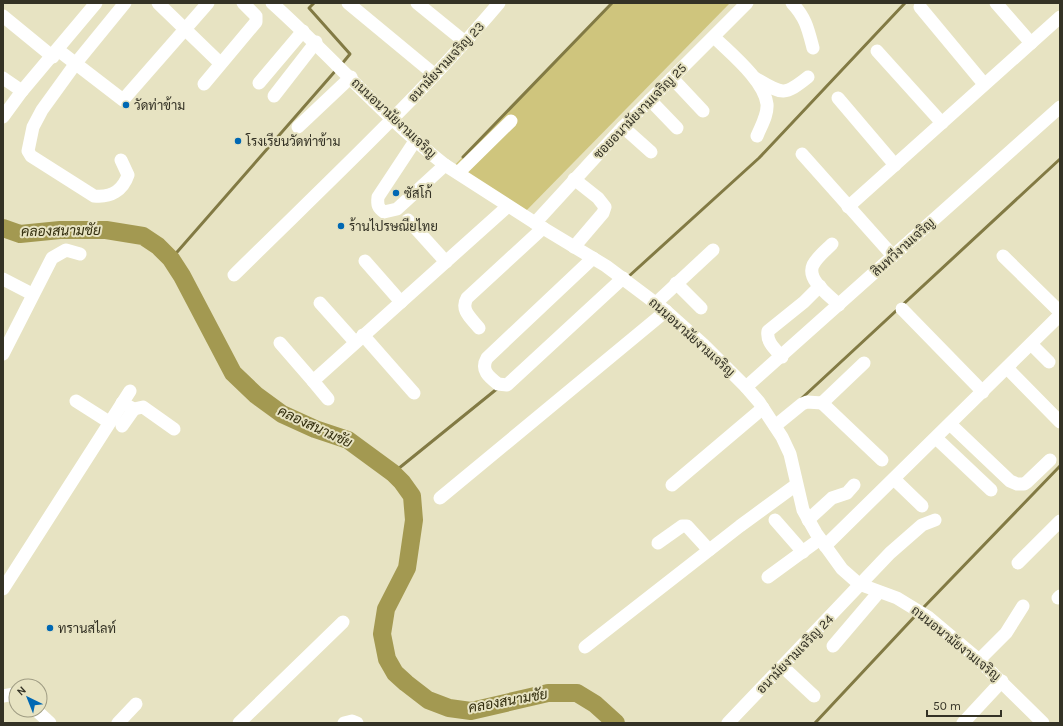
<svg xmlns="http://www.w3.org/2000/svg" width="1063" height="726" font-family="Karla,Sarabun,sans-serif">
  <rect width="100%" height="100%" fill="#e7e3c2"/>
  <polygon fill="#cfc57d" points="612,3 730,3 522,215 450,170"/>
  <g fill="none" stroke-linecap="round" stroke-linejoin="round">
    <g stroke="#827a44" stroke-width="3">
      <polyline points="314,3 309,8 350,54 341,65"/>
      <polyline points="463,157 612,3"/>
      <polyline points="171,259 337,69"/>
      <polyline points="628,277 759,158 905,3"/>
      <polyline points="802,398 1060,159"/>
      <polyline points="393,473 498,388"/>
      <polyline points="922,609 1060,466"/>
      <polyline points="815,723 917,614"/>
    </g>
    <polyline stroke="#a39951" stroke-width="18" points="3,228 20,234 60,230 106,230 143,236 158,246 171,259 182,276 233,373 256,395 282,414 315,429 348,440 393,473 402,482 412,496 414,520 407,568 386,609 382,634 387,659 395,673 406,683 428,700 449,708 471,711 548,693 577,693 595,704 616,723"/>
    <g stroke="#fff" stroke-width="13">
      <polyline points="158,3 220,63"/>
      <path d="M272,3c59,53 111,113 173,162l98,63 63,38 60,45 38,34 42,42 13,15 23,35 8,17 13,56 13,23 26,36 17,15 38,14 31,19 51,43 64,63"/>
      <polyline points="348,3 435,75"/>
      <polyline points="417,3 465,42"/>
      <path d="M792,3c14,15 16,26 21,45"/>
      <polyline points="996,3 1031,43"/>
      <polyline points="920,7 984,84"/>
      <polyline points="3,16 53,57"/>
      <path d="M714,37c16,16 50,43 53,67 1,11 -6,22 -10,32"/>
      <polyline points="58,50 123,100 208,3"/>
      <polyline points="877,51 942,123"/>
      <polyline points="3,78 22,91"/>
      <polyline points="672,78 703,111"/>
      <path d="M755,78c27,16 28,19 53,-1"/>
      <polyline points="259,83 303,31"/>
      <polyline points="204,84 256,22 256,16 243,3"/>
      <polyline points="274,96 316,42"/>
      <polyline points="838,98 895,165"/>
      <polyline points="650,100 677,128"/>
      <polyline points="3,117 22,91 96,3"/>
      <polyline points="298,127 351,77"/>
      <polyline points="623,127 651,152"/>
      <path d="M415,141l-37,56c-1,8 0,11 6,15l13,-3 48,-44"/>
      <polyline points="802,154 893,256"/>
      <path d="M121,160l7,15c-5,15 -17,23 -34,21l-63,-40 -3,-5 5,-24 9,-17 34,-47 49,-60"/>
      <polyline points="458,173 511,121"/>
      <polyline points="848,207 1060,17"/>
      <polyline points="408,220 446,262"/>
      <polyline points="535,223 623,127 747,3"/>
      <path d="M832,244c-6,6 -15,13 -19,21 -7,15 17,31 26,40"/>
      <polyline points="574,247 603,213 605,207 598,198 574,179"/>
      <polyline points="1003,256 1060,312"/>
      <path d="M593,258l-106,100c-7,12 2,19 11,26l9,1 116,-107"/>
      <polyline points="365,261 401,302"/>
      <path d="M234,275c90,-89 183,-175 265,-272"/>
      <polyline points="3,279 32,294"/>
      <polyline points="676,283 701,308"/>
      <polyline points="320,303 355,342"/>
      <polyline points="656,303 713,250"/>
      <polyline points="902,309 983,392"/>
      <path d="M479,328c-8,-10 -19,-18 -12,-30l76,-70"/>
      <polyline points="363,335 414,393"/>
      <polyline points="280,343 313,381 508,206"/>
      <polyline points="1031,344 1049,362"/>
      <polyline points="3,354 52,258 66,250 80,254"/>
      <path d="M782,357c-7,-8 -16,-15 -14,-26l36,-29 16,-16"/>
      <polyline points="1007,368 1060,422"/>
      <polyline points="313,381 328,399"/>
      <polyline points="746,387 1060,107"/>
      <polyline points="76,401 109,422"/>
      <polyline points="122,403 134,409 143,407 174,429"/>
      <polyline points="822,403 882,460"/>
      <polyline points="950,424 1010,481 1017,484 1024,484 1027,482 1050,460"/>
      <polyline points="122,426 134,409"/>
      <polyline points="775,426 802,404 807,402 822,403 864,363"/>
      <polyline points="936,438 991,490"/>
      <polyline points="894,479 922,506"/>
      <polyline points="672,485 763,408"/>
      <polyline points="440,498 666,311"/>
      <polyline points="775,520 803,552"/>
      <polyline points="808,520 832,498 847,493 854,485"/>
      <polyline points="658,543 682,526 687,526 709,550"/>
      <polyline points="825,546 1060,315"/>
      <polyline points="1018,563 1060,521"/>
      <polyline points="768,577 820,539"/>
      <polyline points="3,589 130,391"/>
      <polyline points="1058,598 1060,596"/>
      <polyline points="833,646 879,592"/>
      <polyline points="585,647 740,526 796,485"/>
      <polyline points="979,660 1006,633 1023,606"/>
      <polyline points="783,667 814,696"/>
      <polyline points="3,696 14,694 16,696"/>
      <polyline points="36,710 50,723"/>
      <polyline points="118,723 136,704"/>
      <polyline points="239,723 343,622"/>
      <polyline points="344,723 352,721 357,723"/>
      <polyline points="728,723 890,553 922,525 935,520"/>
      <polyline points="963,723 1002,681"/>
    </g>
  </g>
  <g fill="#0068b3" stroke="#e7e3c2" stroke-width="1.5">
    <circle cx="126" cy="105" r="4"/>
    <circle cx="238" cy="141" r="4"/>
    <circle cx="396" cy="193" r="4"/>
    <circle cx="341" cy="226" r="4"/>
    <circle cx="50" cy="628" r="4"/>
  </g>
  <g text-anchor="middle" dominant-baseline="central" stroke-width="4" stroke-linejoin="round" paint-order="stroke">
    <g font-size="13" fill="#343225" stroke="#e7e3c2">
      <text transform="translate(446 62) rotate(-47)">อนามัยงามเจริญ 23</text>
      <text transform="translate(640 111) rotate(-46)">ซอยอนามัยงามเจริญ 25</text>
      <text transform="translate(394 118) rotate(43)">ถนนอนามัยงามเจริญ</text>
      <text transform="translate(903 247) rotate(-42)">สินทวีงามเจริญ</text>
      <text transform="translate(692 337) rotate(42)">ถนนอนามัยงามเจริญ</text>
      <text transform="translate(956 643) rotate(39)">ถนนอนามัยงามเจริญ</text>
      <text transform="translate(795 654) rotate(-46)">อนามัยงามเจริญ 24</text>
    </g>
    <g font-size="13" fill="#343225" stroke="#e7e3c2" text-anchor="start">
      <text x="134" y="105">วัดท่าข้าม</text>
      <text x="246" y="141">โรงเรียนวัดท่าข้าม</text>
      <text x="404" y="193">ซัสโก้</text>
      <text x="349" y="226">ร้านไปรษณียไทย</text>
      <text x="58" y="628">ทรานสไลท์</text>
    </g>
    <g font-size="14" font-style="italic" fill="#322d0d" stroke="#e7e3c2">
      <text transform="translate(61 231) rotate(-1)">คลองสนามชัย</text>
      <text transform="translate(315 427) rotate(25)">คลองสนามชัย</text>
      <text transform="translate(508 701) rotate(-10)">คลองสนามชัย</text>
    </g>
  </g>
  <rect width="1063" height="726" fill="none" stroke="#343225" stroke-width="8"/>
  <g transform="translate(28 698) rotate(317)"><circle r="19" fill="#e7e3c2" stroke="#9f9c83"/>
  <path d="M0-3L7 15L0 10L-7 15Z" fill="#0068b3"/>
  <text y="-6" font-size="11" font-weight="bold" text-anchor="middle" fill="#343225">N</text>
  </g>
  <path d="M927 710v6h74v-6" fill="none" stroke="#343225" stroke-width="2"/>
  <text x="933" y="710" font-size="12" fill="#343225" stroke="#e7e3c2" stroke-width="3" paint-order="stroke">50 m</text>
</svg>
